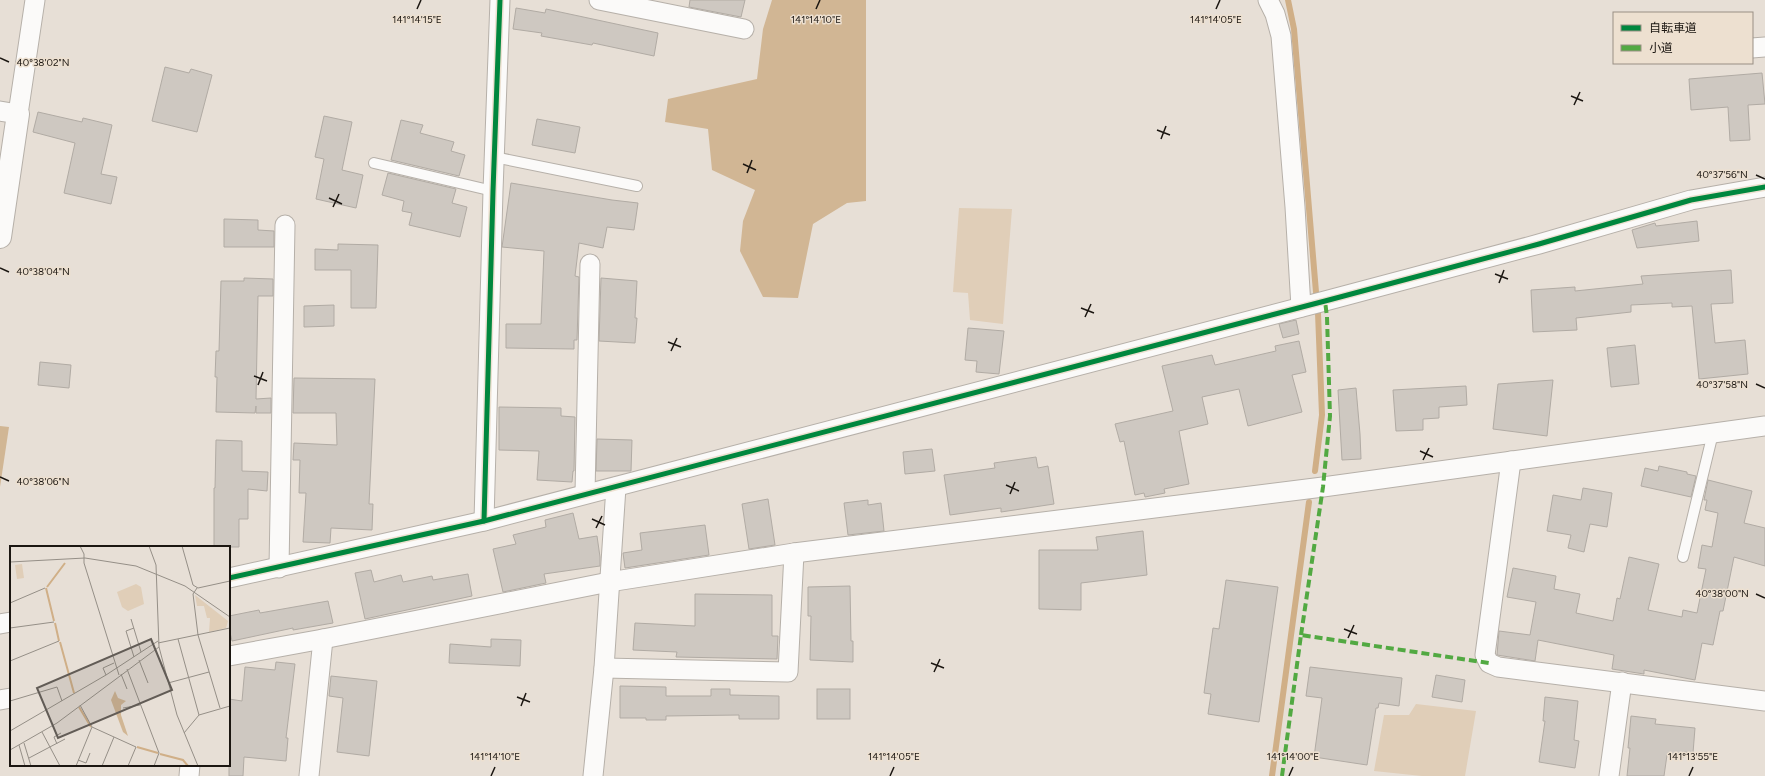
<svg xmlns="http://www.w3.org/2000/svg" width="1765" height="776" font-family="Figtree,'Noto Sans JP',sans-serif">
  <rect width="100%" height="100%" fill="#e7dfd6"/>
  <g fill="#e0ceb8">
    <polygon points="959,208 1012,209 1003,324 970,320 968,293 953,292"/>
    <polygon points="1416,704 1476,711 1465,776 1422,776 1374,771 1384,715 1409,715"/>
  </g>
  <g fill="#d1b694">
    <polygon points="772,0 866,0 866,201 847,203 813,224 798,298 763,297 740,251 743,221 755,190 712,170 708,129 665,122 668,99 757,79 763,29"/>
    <polygon points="0,426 9,427 0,487"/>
  </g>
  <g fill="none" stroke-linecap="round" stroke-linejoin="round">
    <g stroke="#d0af87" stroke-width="6">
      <polyline points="1288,0 1294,29 1316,292"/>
      <polyline points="1315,471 1322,415 1318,313"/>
      <polyline points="1272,776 1309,502"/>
    </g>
  </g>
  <g fill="#cec8c1" stroke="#b1aba4">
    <polygon points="690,0 745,0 741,17 689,7"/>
    <polygon points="516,8 545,13 546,9 658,33 654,56 593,43 592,45 541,36 542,33 513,29"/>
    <polygon points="165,67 189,73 191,69 212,75 197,132 152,121"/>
    <polygon points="1762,73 1765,104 1748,105 1750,140 1730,141 1728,107 1691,110 1689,79"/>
    <polygon points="38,112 82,122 83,118 112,125 101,174 117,177 111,204 64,193 75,143 33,132"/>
    <polygon points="324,116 352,122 342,170 363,175 356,208 316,199 324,159 315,157"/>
    <polygon points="537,119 580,127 575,153 532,145"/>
    <polygon points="401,120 423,125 420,133 454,142 451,151 465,155 459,176 391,160"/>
    <polygon points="388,173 456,189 452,203 467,207 460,237 409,225 412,213 402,211 404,201 382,195"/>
    <polygon points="511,183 612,200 638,203 634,230 607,227 603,248 579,243 575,276 579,277 577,340 574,340 574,349 506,348 506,324 541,324 544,251 502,247"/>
    <polygon points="224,219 258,220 258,230 274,231 274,247 224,247"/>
    <polygon points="1697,221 1699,241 1637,248 1632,230 1655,223 1656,226"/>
    <polygon points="338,244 378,245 376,308 351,308 351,270 315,270 315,249 338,250"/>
    <polygon points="1731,270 1733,303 1711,304 1715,343 1745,340 1748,374 1699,379 1692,306 1672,307 1672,303 1631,305 1631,312 1576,318 1577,330 1533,332 1531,290 1575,287 1575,291 1643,284 1641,276"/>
    <polygon points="244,278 273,279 273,296 258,296 256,399 271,398 271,413 256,413 256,406 255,413 216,412 217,377 215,377 216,351 219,351 221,281 244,281"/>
    <polygon points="601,278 637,281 635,318 637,318 635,343 599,341"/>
    <polygon points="334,305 334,326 304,327 304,306"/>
    <polygon points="1296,320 1299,334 1283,338 1279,324"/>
    <polygon points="968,328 1004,331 999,374 976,372 977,361 965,360"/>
    <polygon points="1299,341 1306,372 1292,375 1302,412 1248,426 1239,389 1202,397 1208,424 1179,431 1189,484 1164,489 1165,493 1145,497 1144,493 1135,495 1124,441 1120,442 1115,424 1173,411 1162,366 1212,355 1215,365 1276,351 1275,346"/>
    <polygon points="1635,345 1639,384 1611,387 1607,348"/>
    <polygon points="40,362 71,365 69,388 38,385"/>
    <polygon points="294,378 375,379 369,504 373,504 372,530 331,528 330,543 303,542 306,493 299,493 300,460 293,460 294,443 337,445 336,413 293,413"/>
    <polygon points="1553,380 1547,436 1493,429 1498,384"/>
    <polygon points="1466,386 1467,405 1439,407 1439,418 1423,419 1423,430 1396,431 1393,390"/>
    <polygon points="1356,388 1360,434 1361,459 1342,460 1338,390"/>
    <polygon points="499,407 561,408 561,416 575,417 574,471 573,471 572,482 537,480 539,451 499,450"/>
    <polygon points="597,439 632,440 631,471 596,471"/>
    <polygon points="216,440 242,441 242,471 268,472 267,491 248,489 248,519 239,519 239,547 214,547 214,488 215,488"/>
    <polygon points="932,449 935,471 905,474 903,452"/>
    <polygon points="1036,457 1038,468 1048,466 1054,504 1001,512 1001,508 950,515 944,475 995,468 994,463"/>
    <polygon points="1659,466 1687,472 1687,474 1696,476 1691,497 1641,486 1645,468 1658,471"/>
    <polygon points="1708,480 1752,491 1744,523 1765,528 1765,566 1734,557 1723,611 1720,611 1713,645 1702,643 1695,680 1644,670 1644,674 1612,669 1614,655 1538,640 1535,661 1497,655 1499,631 1530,635 1536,602 1507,597 1513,568 1556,576 1554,589 1580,594 1576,613 1613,621 1617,598 1620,599 1629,557 1659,564 1648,610 1682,617 1683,610 1697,613 1706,569 1698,568 1702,545 1712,547 1718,513 1705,510 1707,500 1704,500"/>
    <polygon points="1583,488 1612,493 1607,527 1590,524 1584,552 1568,548 1571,535 1547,531 1553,495 1581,500"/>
    <polygon points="768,499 775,545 749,549 742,504"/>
    <polygon points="868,500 868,505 881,503 884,531 848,535 844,503"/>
    <polygon points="573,513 579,539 597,536 600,557 600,566 544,574 546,583 503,592 493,549 516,544 513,535 546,527 545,520"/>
    <polygon points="705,525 709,555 625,568 623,553 642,550 640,533"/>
    <polygon points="1143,531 1147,575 1081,583 1081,610 1039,609 1039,550 1098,550 1096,537"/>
    <polygon points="371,570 374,582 401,575 403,582 432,576 433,580 468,574 472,596 365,619 355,573"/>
    <polygon points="1226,580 1278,587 1259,722 1208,714 1211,694 1204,693 1213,628 1219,629"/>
    <polygon points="850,586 851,641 853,641 853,662 810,660 811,616 808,616 808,587"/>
    <polygon points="695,594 772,595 772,636 778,636 777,659 676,657 677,652 633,650 635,623 695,626"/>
    <polygon points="328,601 333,623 293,630 293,628 232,641 229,628 229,616 259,610 260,613"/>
    <polygon points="491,639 521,640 520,666 449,663 450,644 491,647"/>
    <polygon points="276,662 295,664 286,738 288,738 286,761 244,757 243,776 229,776 229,699 242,701 245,667 275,670"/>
    <polygon points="1310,667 1402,678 1399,706 1379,703 1378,708 1376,708 1367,765 1314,757 1322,698 1306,696"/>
    <polygon points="1436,675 1465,680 1462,702 1432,697"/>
    <polygon points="331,676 377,681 369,756 337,752 343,698 329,696"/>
    <polygon points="620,686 666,687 666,696 711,696 711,689 730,689 730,695 779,696 779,719 739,719 739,715 666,716 666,720 646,720 646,718 620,718"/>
    <rect x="817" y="689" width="33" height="30"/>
    <polygon points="1545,697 1578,701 1574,740 1579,741 1575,768 1539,762 1545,721 1543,721"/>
    <polygon points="1631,716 1656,719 1655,724 1695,728 1693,753 1684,752 1684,757 1667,755 1664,776 1627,776 1630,748 1628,748"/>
  </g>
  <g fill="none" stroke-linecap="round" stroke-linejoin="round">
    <g stroke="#b6b0a9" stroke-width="12">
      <g id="service">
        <polyline points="494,157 637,186"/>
        <polyline points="374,163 493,191"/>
        <polyline points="1683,557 1713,433"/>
      </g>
    </g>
    <g stroke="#b6b0a9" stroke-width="21">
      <g id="minor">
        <polyline points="599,0 744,29"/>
        <polyline points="1268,0 1275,14 1281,36 1295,207 1301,307"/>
        <polyline points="1752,48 1765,47"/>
        <polyline points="0,111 18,114 35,0"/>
        <polyline points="1511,461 1485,655 1489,663 1498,667 1765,701"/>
        <polyline points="585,493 590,264"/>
        <polyline points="484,521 493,191 500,0"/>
        <polyline points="279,568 285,225"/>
        <polyline points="229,578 484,521 1325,301 1539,244 1691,200 1765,187"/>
        <polyline points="0,624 11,622"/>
        <polyline points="229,656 323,639 609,582 794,553 1323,487 1765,426"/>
        <polyline points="604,668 788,672 794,553"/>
        <polyline points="0,700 11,698"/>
        <polyline points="189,776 190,765"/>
        <polyline points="309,776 323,639"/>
        <polyline points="593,776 604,668 616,487"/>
        <polyline points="1609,776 1622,682"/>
      </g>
    </g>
    <g stroke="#b6b0a9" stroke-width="24">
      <polyline id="tertiary" points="0,237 18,114"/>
    </g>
    <use href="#service" stroke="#fbfaf9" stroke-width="10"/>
    <use href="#minor" stroke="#fbfaf9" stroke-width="19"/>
    <use href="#tertiary" stroke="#fbfaf9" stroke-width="22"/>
    <g stroke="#52a942" stroke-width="4" stroke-dasharray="8 4" stroke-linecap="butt">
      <polyline points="1301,635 1323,487 1330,416 1327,317 1325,301"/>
      <polyline points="1282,776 1301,635 1489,663"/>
    </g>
    <g stroke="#ede0d0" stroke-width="8">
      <g id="cycleway">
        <polyline points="484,521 493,191 500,0"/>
        <polyline points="229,578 484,521 1325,301 1539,244 1691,200 1765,187"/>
      </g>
    </g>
    <use href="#cycleway" stroke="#00873e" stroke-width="5"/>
  </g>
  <path fill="none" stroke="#1b1611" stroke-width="1.5" d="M417,9l4,-9M816,9l4,-9M1216,9l4,-9M0,58l9,4M1571,96l12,5M1574,105l6,-13M1157,130l13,5M1161,139l5,-13M743,164l13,6M747,173l5,-13M1756,175l9,4M329,198l13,6M333,207l6,-13M0,268l9,4M1495,274l13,5M1499,283l5,-13M1081,308l13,5M1085,317l6,-13M668,342l13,5M671,351l6,-13M254,376l13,5M1756,384l9,4M258,385l5,-13M1420,451l13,6M1423,460l6,-12M0,477l9,4M1006,485l13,6M1010,494l5,-12M592,519l13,6M596,528l6,-12M1756,594l9,4M1344,629l13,5M1348,638l6,-13M931,663l13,5M934,672l6,-13M517,697l13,5M521,706l5,-13M491,776l4,-9M890,776l4,-9M1289,776l4,-9M1689,776l4,-9"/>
  <g transform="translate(10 546)">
    <rect width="220" height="220" fill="#e7dfd6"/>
    <path d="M12,18l2,14 -7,1 -2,-14zM126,38l5,3 3,17 -16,7 -6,-4 -5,-15zM185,49l33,26 -2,7 -17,4 1,-14h-3l-3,-12h-7z" fill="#e0ceb8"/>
    <path d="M105,145l3,7 8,3 -5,4v10l7,21 -5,-4 -12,-32z" fill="#d1b694"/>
    <path fill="none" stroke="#d0af87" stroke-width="2" d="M37,41l18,-24M36,42l8,33M45,77l4,18M50,96l14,51M69,161l12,20M127,201l21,6M150,208l23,6 5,6"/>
    <path fill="none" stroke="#958f87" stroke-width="1" d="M70,0l4,8v9l35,112M139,0l7,19 3,82 18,68 21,51M172,0l11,39 5,3 32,-7M0,16l75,-4 51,8 49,20 45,31M187,42l-4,6 5,41 22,73M0,57l35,-15M121,73l10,33M0,82l44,-6M124,82l-8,3 8,26M168,93l21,76M148,97l72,-15M129,114l9,23M0,115l49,-20M117,123l32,84 -5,13M111,128l6,15M96,129l-3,-7 11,-5M158,137l41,-11M0,155l47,-14 5,14M70,159l12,22 44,20 -8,19M113,162l17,-3M0,185l96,-56 52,-34M32,186l18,34M174,187l15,-18 31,-9M14,197l7,23M47,198l-3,-7 7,-4M9,199l6,21M0,204l47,-27 102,-76M19,212l36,-19M68,214l8,3 4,-10M66,220l16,-39M92,220l12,-29"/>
    <path fill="#625c56" fill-opacity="0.15" stroke="#625c56" stroke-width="2" d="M141,93l21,51 -114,48 -21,-50z"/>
    <rect width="220" height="220" fill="none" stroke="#1b1611" stroke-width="2"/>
  </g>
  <g font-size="10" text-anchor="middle" fill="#1b1611" stroke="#ede0d0" stroke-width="3" stroke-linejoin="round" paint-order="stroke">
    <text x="1216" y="23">141°14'05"E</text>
    <text x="417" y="23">141°14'15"E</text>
    <text x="816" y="23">141°14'10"E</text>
    <text x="43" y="66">40°38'02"N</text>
    <text x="1722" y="178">40°37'56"N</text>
    <text x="43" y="275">40°38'04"N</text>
    <text x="1722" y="388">40°37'58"N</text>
    <text x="43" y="485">40°38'06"N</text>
    <text x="1722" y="597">40°38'00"N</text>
    <text x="495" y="760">141°14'10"E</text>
    <text x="894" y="760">141°14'05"E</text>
    <text x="1293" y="760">141°14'00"E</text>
    <text x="1693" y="760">141°13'55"E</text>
  </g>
  <rect x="1613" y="12" width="140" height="52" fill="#ede0d0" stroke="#998f84"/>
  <rect x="1621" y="25" width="20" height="6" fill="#00873e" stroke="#998f84"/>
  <text x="1649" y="32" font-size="12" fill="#1b1611">自転車道</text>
  <rect x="1621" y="45" width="20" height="6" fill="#52a942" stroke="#998f84"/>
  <text x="1649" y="52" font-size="12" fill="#1b1611">小道</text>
</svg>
